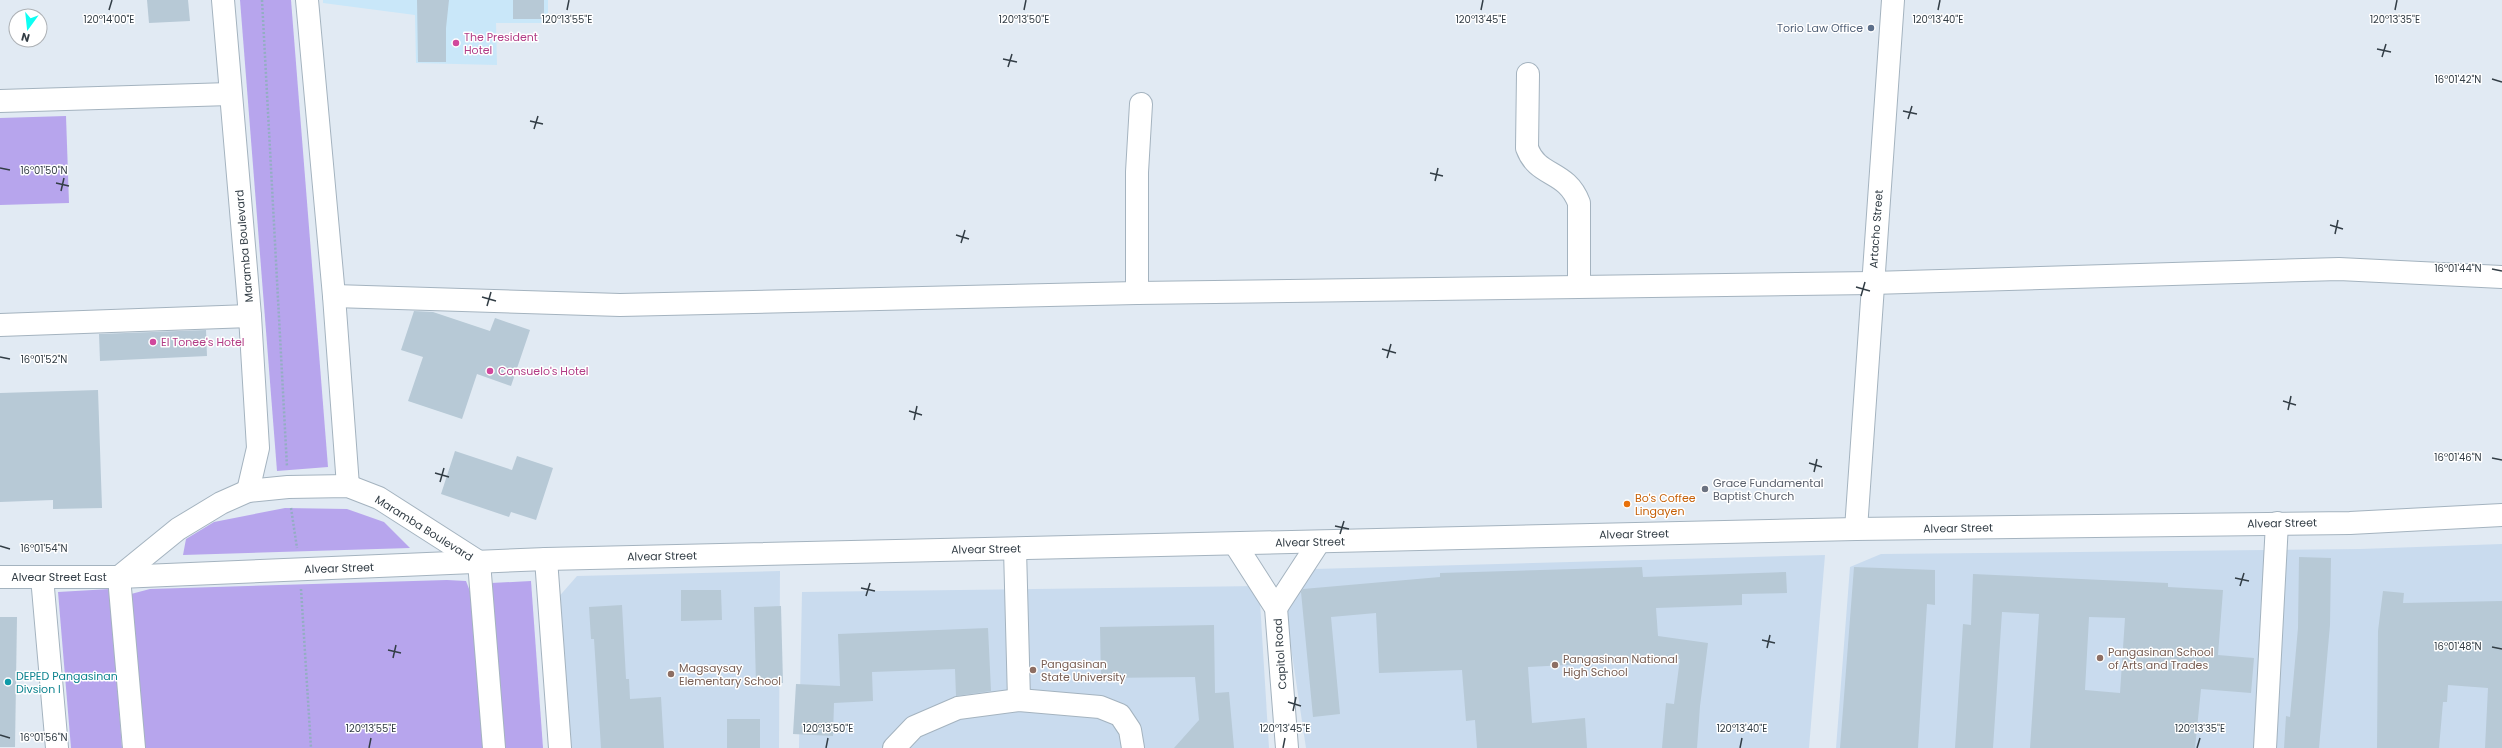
<svg xmlns="http://www.w3.org/2000/svg" width="2502" height="748" font-family="Poppins,sans-serif">
  <rect width="100%" height="100%" fill="#e1eaf3"/>
  <polygon fill="#c9e7f9" points="323,0 548,0 548,23 496,23 497,65 416,63 415,15 323,3"/>
  <g fill="#c9dbee">
    <polygon points="2502,544 2502,748 1836,748 1850,567 1881,554 2360,549"/>
    <polygon points="1825,555 1809,748 1306,748 1284,601 1314,569"/>
    <polygon points="780,571 779,748 569,748 556,600 577,576"/>
    <polygon points="1259,586 1269,748 799,748 802,592"/>
  </g>
  <g fill="#b7a5ed">
    <polygon points="240,0 291,0 328,467 277,471"/>
    <polygon points="66,116 69,203 0,205 0,118"/>
    <polygon points="285,508 347,509 384,522 410,548 183,555 186,539 214,522"/>
    <polygon points="447,580 466,581 471,594 483,748 143,748 131,594 150,589"/>
    <polygon points="531,581 543,748 502,748 491,583"/>
    <polygon points="110,589 122,748 71,748 58,592"/>
  </g>
  <g fill="#b7c9d6" fill-rule="evenodd">
    <polygon points="147,0 188,0 190,21 149,23"/>
    <polygon points="417,0 449,0 446,28 446,62 418,62"/>
    <rect x="513" y="0" width="31" height="19"/>
    <polygon points="414,311 433,312 490,331 495,318 530,330 511,386 477,374 462,419 408,401 423,357 401,350"/>
    <polygon points="206,330 207,356 100,361 99,334"/>
    <polygon points="98,390 102,508 53,509 53,500 0,502 0,393"/>
    <polygon points="455,451 512,470 517,456 553,468 536,520 511,512 509,517 441,494"/>
    <polygon points="2299,557 2331,558 2330,625 2319,748 2284,748 2286,716 2290,717 2298,628"/>
    <polygon points="1642,567 1643,577 1786,572 1787,593 1742,594 1742,605 1656,608 1658,636 1708,643 1700,706 1697,748 1662,748 1666,703 1674,704 1680,659 1528,667 1532,723 1585,718 1587,748 1477,748 1475,720 1466,721 1462,670 1379,673 1376,613 1331,617 1340,714 1313,717 1301,592 1303,589 1440,577 1440,573"/>
    <polygon points="1854,567 1935,570 1935,605 1927,604 1918,748 1840,748"/>
    <path d="M1973,574l195,9v4l55,3 -5,65 36,3 -3,35 -50,-4 -6,59h-165l9,-134 -37,-2 -9,136h-38l8,-124 8,1zM2089,617l36,1 -5,75 -35,-3z"/>
    <polygon points="681,590 721,590 722,620 681,621"/>
    <polygon points="2383,591 2404,593 2403,603 2502,601 2502,748 2485,748 2488,688 2448,685 2447,702 2443,702 2439,748 2377,748 2378,631"/>
    <polygon points="622,605 626,679 629,679 630,699 661,697 664,748 601,748 594,639 591,639 589,607"/>
    <polygon points="781,606 783,683 756,684 754,607"/>
    <polygon points="0,617 17,617 15,747 0,747"/>
    <polygon points="1214,625 1215,693 1229,692 1234,748 1174,748 1199,720 1195,677 1101,678 1100,627"/>
    <polygon points="988,628 991,691 956,696 955,669 872,672 873,701 834,703 833,736 793,734 796,684 840,686 838,634"/>
    <rect x="727" y="719" width="33" height="29"/>
  </g>
  <g fill="none" stroke-linecap="round" stroke-linejoin="round">
    <g stroke="#a4b3bf" stroke-width="24">
      <g id="minor">
        <polyline points="223,0 250,316 258,448 248,491"/>
        <polyline points="307,0 334,296 348,486"/>
        <path d="M1528,74l-1,74c11,30 39,21 52,55v83"/>
        <polyline points="0,101 230,94"/>
        <polyline points="1137,293 1137,172 1141,104"/>
        <polyline points="334,296 620,305 1137,293 1872,283 2339,269 2502,277"/>
        <polyline points="0,325 250,316"/>
        <polyline points="1856,529 1893,0"/>
        <polyline points="1235,544 1276,608 1287,748"/>
        <polyline points="1015,549 1019,700"/>
        <polyline points="546,559 560,748"/>
        <polyline points="0,577 119,577 546,559 1856,529 2350,523 2502,515"/>
        <polyline points="42,577 57,748"/>
        <polyline points="119,577 178,529 221,503 248,491 288,487 348,486 379,498 479,562 494,748"/>
        <polyline points="119,577 134,748"/>
        <polyline points="1276,608 1319,542"/>
        <polyline points="894,748 914,727 958,708 1019,700 1100,707 1120,715 1130,730 1133,748"/>
        <polyline points="2265,748 2277,523"/>
      </g>
    </g>
    <g stroke="#93adc3" stroke-width="2.5" stroke-dasharray="2 2" stroke-linecap="butt">
      <polyline points="262,0 287,467"/>
      <polyline points="291,508 297,548"/>
      <polyline points="301,589 311,748"/>
    </g>
    <use href="#minor" stroke="#fff" stroke-width="22"/>
  </g>
  <path fill="none" stroke="#323d45" stroke-width="1.5" d="M109,10l3,-10M567,10l2,-10M1024,10l2,-10M1481,10l2,-10M1938,10l2,-10M2395,10l2,-10M2377,49l14,3M2382,57l4,-13M1003,59l14,3M1008,67l4,-13M2492,79l10,3M1903,111l14,3M1908,119l4,-13M530,121l13,3M534,129l4,-13M0,168l10,2M1430,173l13,3M1435,181l3,-13M56,183l13,3M61,191l3,-13M2330,225l13,4M2335,234l3,-14M956,235l13,4M961,243l4,-13M2492,269l10,2M1856,287l14,4M1861,296l4,-14M482,297l14,4M487,306l4,-14M1382,349l14,4M0,357l10,2M1387,358l4,-14M2283,401l13,4M2288,410l3,-14M909,411l13,4M914,420l3,-14M2492,458l10,2M1809,463l13,4M1814,472l3,-13M435,473l14,4M440,482l4,-14M1335,526l14,3M1340,534l4,-13M0,546l10,3M2235,578l14,3M2240,586l4,-13M861,588l14,3M866,596l4,-13M1762,640l13,3M2492,647l10,2M1767,648l3,-13M388,650l13,3M393,658l3,-13M1288,702l13,4M1293,711l3,-14M0,735l10,3M369,748l2,-10M826,748l2,-10M1283,748l2,-10M1740,748l2,-10M2197,748l3,-10"/>
  <circle fill="#5c6f8a" stroke="#fff" stroke-width="1.5" cx="1871" cy="28" r="4"/>
  <g fill="#d1479c" stroke="#fff" stroke-width="1.5">
    <circle cx="456" cy="43" r="4"/>
    <circle cx="153" cy="342" r="4"/>
    <circle cx="490" cy="371" r="4"/>
  </g>
  <circle fill="#6b7280" stroke="#fff" stroke-width="1.5" cx="1705" cy="489" r="4"/>
  <circle fill="#e8710a" stroke="#fff" stroke-width="1.5" cx="1627" cy="504" r="4"/>
  <g fill="#8d6e63" stroke="#fff" stroke-width="1.5">
    <circle cx="2100" cy="658" r="4"/>
    <circle cx="1555" cy="665" r="4"/>
    <circle cx="1033" cy="670" r="4"/>
    <circle cx="671" cy="674" r="4"/>
  </g>
  <circle fill="#0f9aa8" stroke="#fff" stroke-width="1.5" cx="8" cy="682" r="4"/>
  <g text-anchor="middle" dominant-baseline="central" stroke-width="3" stroke-linejoin="round" paint-order="stroke">
    <g font-size="11" fill="#4e5e75" stroke="#fff" text-anchor="end">
      <text x="1863" y="28">Torio Law Office</text>
    </g>
    <g font-size="11" fill="#b23c85" stroke="#fff" text-anchor="start">
      <text x="464" y="37">The President<tspan x="464" dy="13">Hotel</tspan></text>
      <text x="161" y="342">El Tonee's Hotel</text>
      <text x="498" y="371">Consuelo's Hotel</text>
    </g>
    <g font-size="11" fill="#323d45" stroke="#fff">
      <text transform="translate(1876 229) rotate(-86)">Artacho Street</text>
      <text transform="translate(244 246) rotate(-95)">Maramba Boulevard</text>
      <text transform="translate(2282 523) rotate(-1)">Alvear Street</text>
      <text transform="translate(424 528) rotate(32)">Maramba Boulevard</text>
      <text transform="translate(1958 528) rotate(-1)">Alvear Street</text>
      <text transform="translate(1634 534) rotate(-1)">Alvear Street</text>
      <text transform="translate(1310 542) rotate(-1)">Alvear Street</text>
      <text transform="translate(986 549) rotate(-1)">Alvear Street</text>
      <text transform="translate(662 556) rotate(-1)">Alvear Street</text>
      <text transform="translate(339 568) rotate(-2)">Alvear Street</text>
      <text x="59" y="577">Alvear Street East</text>
      <text transform="translate(1280 654) rotate(-94)">Capitol Road</text>
    </g>
    <g font-size="11" fill="#5b616d" stroke="#fff" text-anchor="start">
      <text x="1713" y="483">Grace Fundamental<tspan x="1713" dy="13">Baptist Church</tspan></text>
    </g>
    <g font-size="11" fill="#c56008" stroke="#fff" text-anchor="start">
      <text x="1635" y="498">Bo's Coffee<tspan x="1635" dy="13">Lingayen</tspan></text>
    </g>
    <g font-size="11" fill="#785e54" stroke="#fff" text-anchor="start">
      <text x="2108" y="652">Pangasinan School<tspan x="2108" dy="13">of Arts and Trades</tspan></text>
      <text x="1563" y="659">Pangasinan National<tspan x="1563" dy="13">High School</tspan></text>
      <text x="1041" y="664">Pangasinan<tspan x="1041" dy="13">State University</tspan></text>
      <text x="679" y="668">Magsaysay<tspan x="679" dy="13">Elementary School</tspan></text>
    </g>
    <g font-size="11" fill="#0d838f" stroke="#fff" text-anchor="start">
      <text x="16" y="676">DEPED Pangasinan<tspan x="16" dy="13">Divsion I</tspan></text>
    </g>
  </g>
  <g font-size="10" text-anchor="middle" fill="#323d45" stroke="#fff" stroke-width="3" stroke-linejoin="round" paint-order="stroke">
    <text x="109" y="23">120°14'00"E</text>
    <text x="567" y="23">120°13'55"E</text>
    <text x="1024" y="23">120°13'50"E</text>
    <text x="1481" y="23">120°13'45"E</text>
    <text x="1938" y="23">120°13'40"E</text>
    <text x="2395" y="23">120°13'35"E</text>
    <text x="2458" y="83">16°01'42"N</text>
    <text x="44" y="174">16°01'50"N</text>
    <text x="2458" y="272">16°01'44"N</text>
    <text x="44" y="363">16°01'52"N</text>
    <text x="2458" y="461">16°01'46"N</text>
    <text x="44" y="552">16°01'54"N</text>
    <text x="2458" y="650">16°01'48"N</text>
    <text x="371" y="732">120°13'55"E</text>
    <text x="828" y="732">120°13'50"E</text>
    <text x="1285" y="732">120°13'45"E</text>
    <text x="1742" y="732">120°13'40"E</text>
    <text x="2200" y="732">120°13'35"E</text>
    <text x="44" y="741">16°01'56"N</text>
  </g>
  <g transform="translate(28 28) rotate(195)"><circle r="19" fill="#ffffff" stroke="#adb1b5"/>
  <path d="M0-3L7 15L0 10L-7 15Z" fill="#0dfff3"/>
  <text y="-6" font-size="11" font-weight="bold" text-anchor="middle" fill="#323d45">N</text>
  </g>
</svg>
